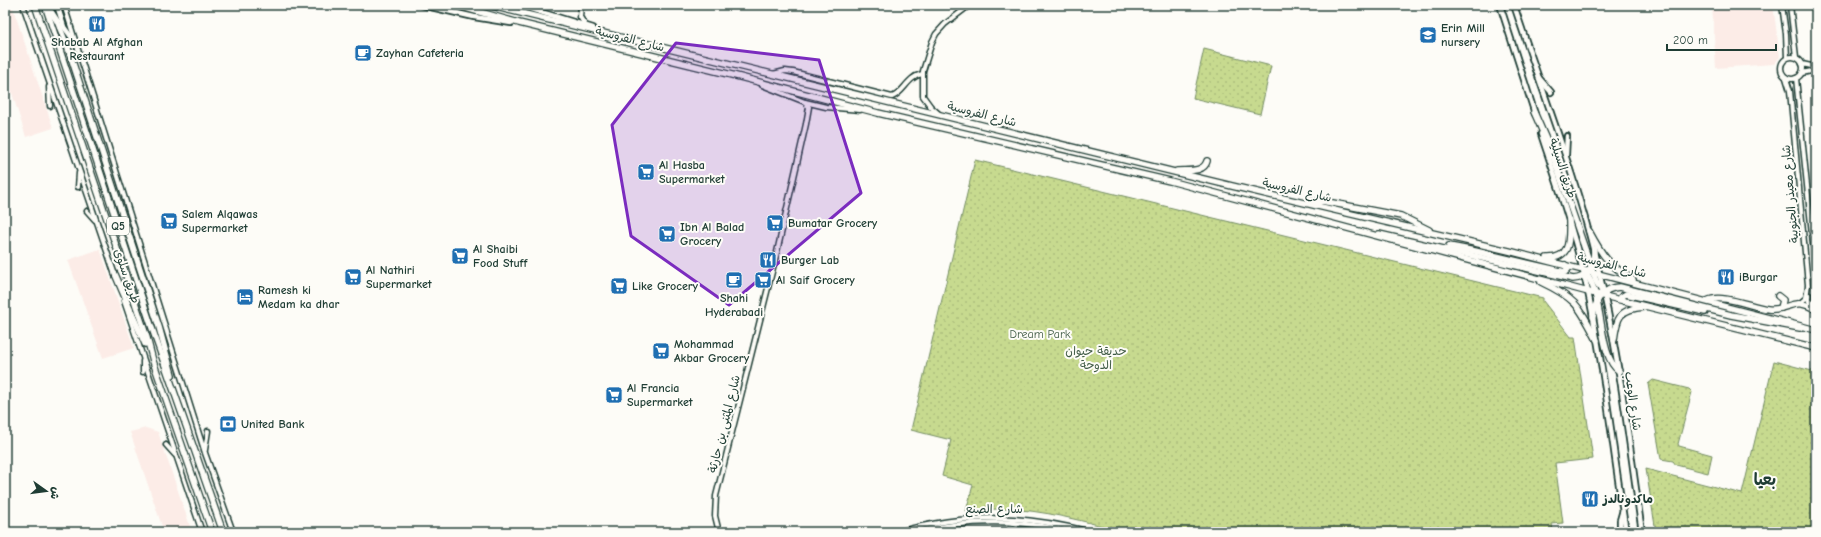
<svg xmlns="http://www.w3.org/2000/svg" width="1821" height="537" font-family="'Comic Neue','Playpen Sans Arabic',sans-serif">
  <defs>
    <pattern id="grass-dots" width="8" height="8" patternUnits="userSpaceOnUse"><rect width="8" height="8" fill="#c7da8f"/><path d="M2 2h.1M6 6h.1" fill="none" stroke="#aabc7c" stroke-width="1.8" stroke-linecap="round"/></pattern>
  </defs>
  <rect width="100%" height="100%" fill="#fdfcf7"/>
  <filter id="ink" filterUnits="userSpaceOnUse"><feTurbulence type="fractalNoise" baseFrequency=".025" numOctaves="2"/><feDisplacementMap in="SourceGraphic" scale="8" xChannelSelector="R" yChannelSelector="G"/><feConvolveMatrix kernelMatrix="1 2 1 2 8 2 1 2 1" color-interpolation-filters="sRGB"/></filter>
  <g filter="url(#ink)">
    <g fill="#fcece7">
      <polygon points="5,5 12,5 53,128 26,137 5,71"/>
      <polygon points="1253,5 1284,5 1282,12"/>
      <polygon points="1712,5 1773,5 1780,57 1774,64 1716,68"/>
      <polygon points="100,249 134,348 103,358 68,260"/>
      <polygon points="146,428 158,432 192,532 164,532 130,432"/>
    </g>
    <g fill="url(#grass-dots)" stroke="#738c62">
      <polygon points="1204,49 1271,66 1260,114 1193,98"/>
      <path d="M975,160l568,138v3l28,36h4l18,122 -38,4 8,60 -11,1 1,8h-427c-41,-10 -83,-23 -126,-23 -11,0 -23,1 -34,2l7,-26 -31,-9 9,-36 -40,-10z"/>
      <polygon points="1774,361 1816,372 1816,532 1656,532 1646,469 1742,494"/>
      <polygon points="1653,380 1689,389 1692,392 1678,444 1679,446 1712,455 1708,473 1676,465 1673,461 1661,459 1648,384"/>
    </g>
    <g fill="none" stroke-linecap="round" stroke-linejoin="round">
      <g stroke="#1f3d34" stroke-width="7">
        <g id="secondary">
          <polyline points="23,5 115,275"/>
          <polyline points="64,5 205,453 233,532"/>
          <polyline points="581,5 580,17 586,26"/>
          <polyline points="1782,5 1786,34 1787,58"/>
          <polyline points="1790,5 1796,57"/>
          <polyline points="533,9 548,5"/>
          <circle cx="1792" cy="68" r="11"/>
          <polyline points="1802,64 1816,67"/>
          <polyline points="1802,73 1816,70"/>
          <path d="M773,74l12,-3 8,1 99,25c12,-4 15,-20 30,-23"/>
          <polyline points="1786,78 1790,91 1808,285 1806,298 1800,303"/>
          <polyline points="1796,78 1816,273"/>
          <polyline points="762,85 805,102 826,107 860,110"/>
          <polyline points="49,87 50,106"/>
          <polyline points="939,114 931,107 923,96 923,71 932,42 936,34 945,24 970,5"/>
          <polyline points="78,187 79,173"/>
          <polyline points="87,211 95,220"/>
          <polyline points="1816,273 1816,290"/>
          <polyline points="1809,295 1808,299 1810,303 1814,303 1816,301"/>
          <polyline points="124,301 202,532"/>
          <polyline points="143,372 143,361"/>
          <polyline points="166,445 175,455"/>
          <polyline points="205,450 208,431"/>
          <polyline points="719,532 715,516 716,496 777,252 806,124 809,107 805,102"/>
          <path d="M898,532c69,-19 123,-18 193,0"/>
          <path d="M916,532c52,-13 103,-13 155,0"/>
        </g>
      </g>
      <g stroke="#1f3d34" stroke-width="8">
        <g id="primary">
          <polyline points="57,5 64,27 77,45"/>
          <polyline points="422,5 474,17 511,23"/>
          <polyline points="518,5 593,28"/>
          <polyline points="1500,5 1535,114"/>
          <path d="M1514,5c28,86 62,171 83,259 22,88 32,178 45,268"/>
          <polyline points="1539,78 1551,92"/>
          <path d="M1541,134c17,52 35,104 47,158 17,79 25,160 38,240"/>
          <polyline points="1566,155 1567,136"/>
          <polyline points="1620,532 1620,520 1622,513"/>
        </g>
      </g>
      <g stroke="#1f3d34" stroke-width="8">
        <g id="highway">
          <polyline points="35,5 147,338 153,361 212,532"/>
          <polyline points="45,5 152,328 223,532"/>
          <polyline points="455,5 519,23 736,76 878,113 1170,181 1596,294 1816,348"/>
          <polyline points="488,5 1232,186 1509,251 1816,330"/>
          <polyline points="48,7 57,21 68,48 159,327 172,375"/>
          <polyline points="1534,112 1552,153 1596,281 1605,296"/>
          <path d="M1177,171c10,-1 27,2 30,-10"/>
          <polyline points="1307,203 1322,201 1401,216 1429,230"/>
          <path d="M1589,231c14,26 19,33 44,49"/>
          <path d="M1379,234l194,45c16,-1 21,-14 21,-29"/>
          <polyline points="1449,246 1475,251 1565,272 1568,269 1565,265"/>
          <path d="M1547,258c25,1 22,-20 22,-38"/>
          <path d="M1585,272c20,25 12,83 34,99"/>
          <polyline points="115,274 145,344"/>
          <path d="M1541,282c36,17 38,24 56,58"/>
          <polyline points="1778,296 1783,300 1781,308"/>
          <polyline points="1624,301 1621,297 1626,294 1705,312"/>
          <path d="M1707,301c15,-8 44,6 61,8 19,3 26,-14 48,1"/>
          <path d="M1593,317c2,-17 9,-29 27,-30l111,28 69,13"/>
          <path d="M1614,340c3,-23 5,-31 30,-33"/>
        </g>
      </g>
      <use href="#secondary" stroke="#fdfcf7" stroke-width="4"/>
      <use href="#primary" stroke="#fdfcf7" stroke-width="4.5"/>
      <use href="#highway" stroke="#fdfcf7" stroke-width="5.5"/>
    </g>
  </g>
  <path fill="#7b2cbf" fill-opacity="0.2" stroke="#7b2cbf" stroke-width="3" stroke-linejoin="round" d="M676,43l143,17 42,133 -132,112 -98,-69 -19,-111z"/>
  <defs>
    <g id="restaurant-square" transform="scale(0.9)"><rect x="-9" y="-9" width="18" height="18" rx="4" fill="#1f6fb2" stroke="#fdfcf7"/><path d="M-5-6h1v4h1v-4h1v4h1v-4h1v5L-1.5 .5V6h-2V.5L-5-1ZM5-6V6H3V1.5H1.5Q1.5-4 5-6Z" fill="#fff"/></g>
    <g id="school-square" transform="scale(0.9)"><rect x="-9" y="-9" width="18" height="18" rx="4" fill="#1f6fb2" stroke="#fdfcf7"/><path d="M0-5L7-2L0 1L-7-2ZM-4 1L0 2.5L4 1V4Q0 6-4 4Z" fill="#fff"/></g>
    <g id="cafe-square" transform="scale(0.9)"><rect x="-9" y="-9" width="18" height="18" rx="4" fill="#1f6fb2" stroke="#fdfcf7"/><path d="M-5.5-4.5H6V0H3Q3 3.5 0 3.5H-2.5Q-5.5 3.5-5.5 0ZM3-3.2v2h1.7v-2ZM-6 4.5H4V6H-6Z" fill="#fff"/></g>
    <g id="supermarket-square" transform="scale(0.9)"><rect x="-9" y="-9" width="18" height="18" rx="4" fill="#1f6fb2" stroke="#fdfcf7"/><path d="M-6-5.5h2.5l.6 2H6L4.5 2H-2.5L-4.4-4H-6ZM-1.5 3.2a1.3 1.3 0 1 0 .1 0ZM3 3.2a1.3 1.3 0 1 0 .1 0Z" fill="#fff"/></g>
    <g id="hotel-square" transform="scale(0.9)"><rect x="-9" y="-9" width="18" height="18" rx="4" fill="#1f6fb2" stroke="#fdfcf7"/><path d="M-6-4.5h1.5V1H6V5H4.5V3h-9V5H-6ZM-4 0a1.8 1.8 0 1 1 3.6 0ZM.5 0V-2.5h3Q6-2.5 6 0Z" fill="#fff"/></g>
    <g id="bank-square" transform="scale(0.9)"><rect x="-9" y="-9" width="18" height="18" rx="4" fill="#1f6fb2" stroke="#fdfcf7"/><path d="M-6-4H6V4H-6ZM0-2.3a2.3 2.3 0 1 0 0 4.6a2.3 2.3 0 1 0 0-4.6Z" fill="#fff"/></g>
  </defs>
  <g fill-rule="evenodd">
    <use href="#restaurant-square" x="97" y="24"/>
    <use href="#school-square" x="1428" y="35"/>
    <use href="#cafe-square" x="363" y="53"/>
    <use href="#supermarket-square" x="646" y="172"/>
    <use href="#supermarket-square" x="169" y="221"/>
    <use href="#supermarket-square" x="775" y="223"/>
    <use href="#supermarket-square" x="667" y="234"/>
    <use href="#supermarket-square" x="460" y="256"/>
    <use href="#restaurant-square" x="768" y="260"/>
    <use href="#supermarket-square" x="353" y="277"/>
    <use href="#restaurant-square" x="1726" y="277"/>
    <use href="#cafe-square" x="734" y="280"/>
    <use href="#supermarket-square" x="763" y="280"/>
    <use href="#supermarket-square" x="619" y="286"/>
    <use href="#hotel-square" x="245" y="297"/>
    <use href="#supermarket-square" x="661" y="351"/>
    <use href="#supermarket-square" x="614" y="395"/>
    <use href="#bank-square" x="228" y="424"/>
    <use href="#restaurant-square" x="1590" y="499"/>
  </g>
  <g text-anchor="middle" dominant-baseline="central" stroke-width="4" stroke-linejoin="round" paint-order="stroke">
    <rect fill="#fdfcf7" stroke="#62766e" stroke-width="1" x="107" y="217" width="22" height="18" rx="3"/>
    <g font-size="11" font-weight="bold" fill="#1f3d34">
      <text x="118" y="226">Q5</text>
    </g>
    <g font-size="12" font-weight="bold" fill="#1f3d34" stroke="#fdfcf7" text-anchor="start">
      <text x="1441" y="28">Erin Mill<tspan x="1441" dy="14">nursery</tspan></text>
      <text x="97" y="42" text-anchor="middle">Shabab Al Afghan<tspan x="97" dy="14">Restaurant</tspan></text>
      <text x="376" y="53">Zayhan Cafeteria</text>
      <text x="659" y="165">Al Hasba<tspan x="659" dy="14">Supermarket</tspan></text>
      <text x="182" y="214">Salem Alqawas<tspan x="182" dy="14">Supermarket</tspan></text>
      <text x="788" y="223">Bumatar Grocery</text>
      <text x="680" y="227">Ibn Al Balad<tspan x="680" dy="14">Grocery</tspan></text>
      <text x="473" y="249">Al Shaibi<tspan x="473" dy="14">Food Stuff</tspan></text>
      <text x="781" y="260">Burger Lab</text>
      <text x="366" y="270">Al Nathiri<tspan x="366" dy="14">Supermarket</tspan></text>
      <text x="1739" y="277">iBurgar</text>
      <text x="776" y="280">Al Saif Grocery</text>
      <text x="632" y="286">Like Grocery</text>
      <text x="258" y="290">Ramesh ki<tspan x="258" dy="14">Medam ka dhar</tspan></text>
      <text x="734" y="298" text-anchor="middle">Shahi<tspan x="734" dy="14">Hyderabadi</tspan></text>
      <text x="674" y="344">Mohammad<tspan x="674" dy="14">Akbar Grocery</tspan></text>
      <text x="627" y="388">Al Francia<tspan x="627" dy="14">Supermarket</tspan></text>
      <text x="241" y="424">United Bank</text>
      <text x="1603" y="499">ماكدونالدز</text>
    </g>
    <g font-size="12" fill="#1f3d34" stroke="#fdfcf7">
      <text transform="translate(630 39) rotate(14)">شارع الفروسية</text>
      <text transform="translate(982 114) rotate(14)">شارع الفروسية</text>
      <text transform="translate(1563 168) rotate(72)">طريق السيلية</text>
      <text transform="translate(1297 190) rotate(13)">شارع الفروسية</text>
      <text transform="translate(1790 194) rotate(-95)">شارع معيذر الجنوبية</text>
      <text transform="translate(1612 265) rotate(14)">شارع الفروسية</text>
      <text transform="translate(127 276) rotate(71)">طريق سلوى</text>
      <text transform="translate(1633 401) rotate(82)">شارع الوعب</text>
      <text transform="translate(724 424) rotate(-76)">شارع المثنى بن حارثة</text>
      <text x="994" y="509">شارع الصنع</text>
    </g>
    <g font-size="12" fill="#415c46" stroke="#fdfcf7">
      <text x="1040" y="334">Dream Park</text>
      <text x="1096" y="351">حديقة حيوان<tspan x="1096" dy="14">الدوحة</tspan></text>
    </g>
    <g font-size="16" font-weight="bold" fill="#1f3d34" stroke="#fdfcf7">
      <text x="1765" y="480">بعيا</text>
    </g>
  </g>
  <rect width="1821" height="537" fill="none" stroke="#fdfcf7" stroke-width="20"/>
  <rect x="10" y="10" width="1801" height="517" fill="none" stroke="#1f3d34" stroke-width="1.5" filter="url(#ink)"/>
  <g transform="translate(46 491) rotate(104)" stroke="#fdfcf7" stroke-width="3" paint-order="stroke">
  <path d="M0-3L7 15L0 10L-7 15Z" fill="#1f3d34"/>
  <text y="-6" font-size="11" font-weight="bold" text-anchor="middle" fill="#1f3d34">ش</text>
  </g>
  <path d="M1667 44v6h109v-6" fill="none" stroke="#1f3d34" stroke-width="2"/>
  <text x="1673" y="44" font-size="12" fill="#1f3d34" stroke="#fdfcf7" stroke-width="3" paint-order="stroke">200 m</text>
</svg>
